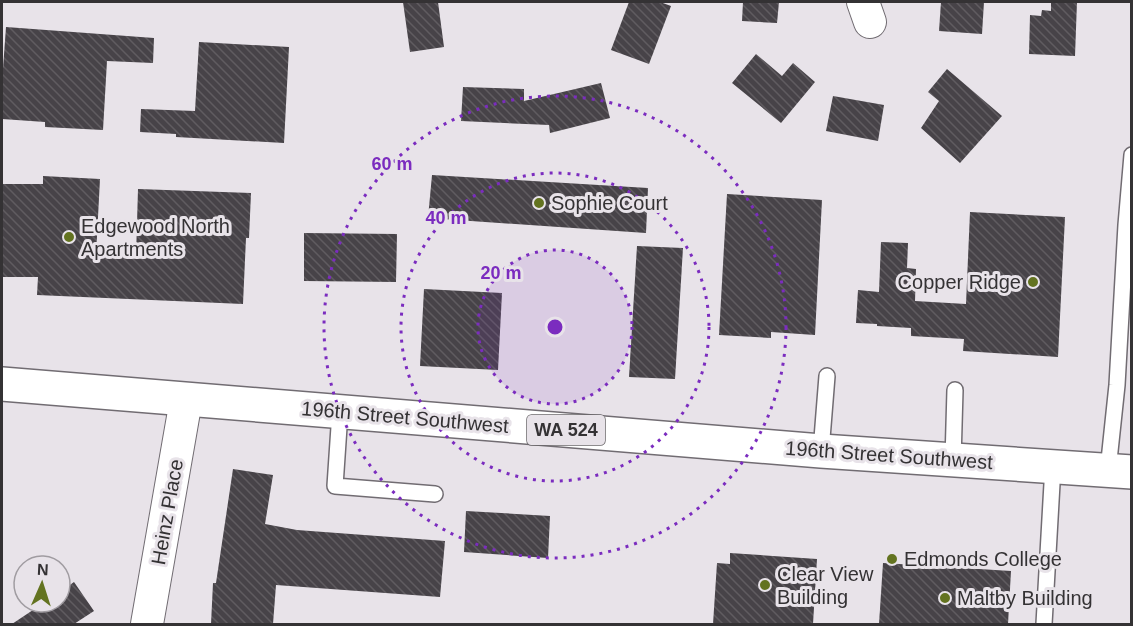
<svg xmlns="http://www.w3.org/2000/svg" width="1133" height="626" font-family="Helvetica,sans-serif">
  <defs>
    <pattern id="building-back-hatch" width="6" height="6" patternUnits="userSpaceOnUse" patternTransform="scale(1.5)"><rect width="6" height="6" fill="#474348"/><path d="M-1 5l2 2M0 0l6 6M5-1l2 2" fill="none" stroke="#605c60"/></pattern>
  </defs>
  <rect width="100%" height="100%" fill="#e8e3e9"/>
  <g fill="url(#building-back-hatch)">
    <polygon points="403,2 438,2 444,47 410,52"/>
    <polygon points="629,2 660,2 671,6 649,64 611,50"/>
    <polygon points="743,2 779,2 777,23 742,21"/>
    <polygon points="941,2 984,2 982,34 939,31"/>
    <polygon points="1051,2 1077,2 1075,56 1029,54 1030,15 1041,16 1042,10 1051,11"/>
    <polygon points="6,27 154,38 153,63 107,61 103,130 45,127 45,122 2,119 2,82"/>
    <polygon points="199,42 289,47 284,143 176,137 176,134 140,132 141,109 195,111"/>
    <polygon points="756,54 782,76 793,63 815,82 781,123 732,83"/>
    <polygon points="947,69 1002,116 960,163 921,128 939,101 928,92"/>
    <polygon points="601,83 610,118 550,133 549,125 461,121 463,87 524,89 524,101"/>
    <polygon points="833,96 884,105 878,141 826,131"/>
    <polygon points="432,175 648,188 646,233 428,218"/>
    <polygon points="43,176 100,179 96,255 136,257 138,189 251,193 249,238 246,238 243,304 37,295 38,277 2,277 2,184 43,184"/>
    <polygon points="727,194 822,200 815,335 771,332 771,338 719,335"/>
    <polygon points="970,212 1065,217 1058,357 963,351 964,339 911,336 911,328 877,326 877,324 856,323 858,290 879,292 881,242 908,243 907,268 916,269 915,301 966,304"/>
    <polygon points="304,233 397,234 396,282 304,281"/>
    <polygon points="637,246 683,248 675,379 629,377"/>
    <polygon points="424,289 502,293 498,370 420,366"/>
    <polygon points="233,469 273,475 265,524 297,530 445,541 440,597 276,585 273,624 211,624 213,583 216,583"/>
    <polygon points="466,511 550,516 548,558 464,552"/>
    <polygon points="730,553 817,559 813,624 713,624 717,563 730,564"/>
    <polygon points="883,563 1011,571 1008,624 879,624"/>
    <polygon points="74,582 94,611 74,624 12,624 45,602 60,602 60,592"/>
  </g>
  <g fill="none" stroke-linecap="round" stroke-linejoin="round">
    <g stroke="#716c72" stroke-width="18">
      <g id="service">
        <polyline points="340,412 335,486 435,494"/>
        <polyline points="821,451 827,376"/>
        <polyline points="953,460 955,390"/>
        <polyline points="1108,470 1117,385 1126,225 1132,155"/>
        <polyline points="1044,624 1053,466"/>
      </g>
    </g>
    <g stroke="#716c72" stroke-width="34">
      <g id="minor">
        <polyline points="863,2 870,22"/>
        <polyline points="147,624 186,400"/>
      </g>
    </g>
    <g stroke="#716c72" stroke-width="36">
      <polyline id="primary" points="2,384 821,451 1132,472"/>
    </g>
    <use href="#service" stroke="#fff" stroke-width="15"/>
    <use href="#minor" stroke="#fff" stroke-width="32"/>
    <use href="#primary" stroke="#fff" stroke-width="33"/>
  </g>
  <circle cx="555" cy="327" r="77" fill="#7b2cbf" fill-opacity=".12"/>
  <g fill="none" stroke="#7b2cbf" stroke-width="3" stroke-dasharray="3 6">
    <circle cx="555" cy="327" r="77"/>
    <circle cx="555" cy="327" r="154"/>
    <circle cx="555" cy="327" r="231"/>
  </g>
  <g fill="#637320" stroke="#e8e3e9" stroke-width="2">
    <circle cx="539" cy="203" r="6"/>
    <circle cx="69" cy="237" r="6"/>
    <circle cx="1033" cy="282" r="6"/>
    <circle cx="892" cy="559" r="6"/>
    <circle cx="765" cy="585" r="6"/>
    <circle cx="945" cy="598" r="6"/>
  </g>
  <g text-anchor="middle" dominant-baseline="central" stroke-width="6" stroke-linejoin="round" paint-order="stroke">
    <rect fill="#e8e3e9" stroke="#6a676a" stroke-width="1.5" x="527" y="415" width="78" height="30" rx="4.5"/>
    <g font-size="18" font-weight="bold" fill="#343234">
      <text x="566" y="430">WA 524</text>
    </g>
    <g font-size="20" fill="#343234" stroke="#e8e3e9" text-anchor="start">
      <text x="551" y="203">Sophie Court</text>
      <text x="81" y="226">Edgewood North<tspan x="81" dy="23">Apartments</tspan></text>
      <text x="1021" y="282" text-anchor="end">Copper Ridge</text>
      <text x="904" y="559">Edmonds College</text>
      <text x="777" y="574">Clear View<tspan x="777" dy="23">Building</tspan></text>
      <text x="957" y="598">Maltby Building</text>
    </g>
    <g font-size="20" fill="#343234" stroke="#e8e3e9">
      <text transform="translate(405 417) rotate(5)">196th Street Southwest</text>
      <text transform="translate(889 455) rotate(4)">196th Street Southwest</text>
      <text transform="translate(167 512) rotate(-80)">Heinz Place</text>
    </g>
  </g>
  <circle cx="555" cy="327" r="9" fill="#7b2cbf" stroke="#e8e3e9" stroke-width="3"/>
  <g font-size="18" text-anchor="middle" font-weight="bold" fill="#7b2cbf" stroke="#e8e3e9" stroke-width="6" stroke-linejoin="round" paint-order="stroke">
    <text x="392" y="170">60 m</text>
    <text x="446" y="224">40 m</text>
    <text x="501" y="279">20 m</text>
  </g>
  <rect width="1133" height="626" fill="none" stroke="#343234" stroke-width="6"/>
  <g transform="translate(42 584) rotate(3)"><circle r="28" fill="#e8e3e9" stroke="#a09ca1" stroke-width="1.5"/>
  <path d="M0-4.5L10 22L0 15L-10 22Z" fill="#637320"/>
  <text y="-9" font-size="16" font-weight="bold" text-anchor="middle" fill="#343234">N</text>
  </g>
</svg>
